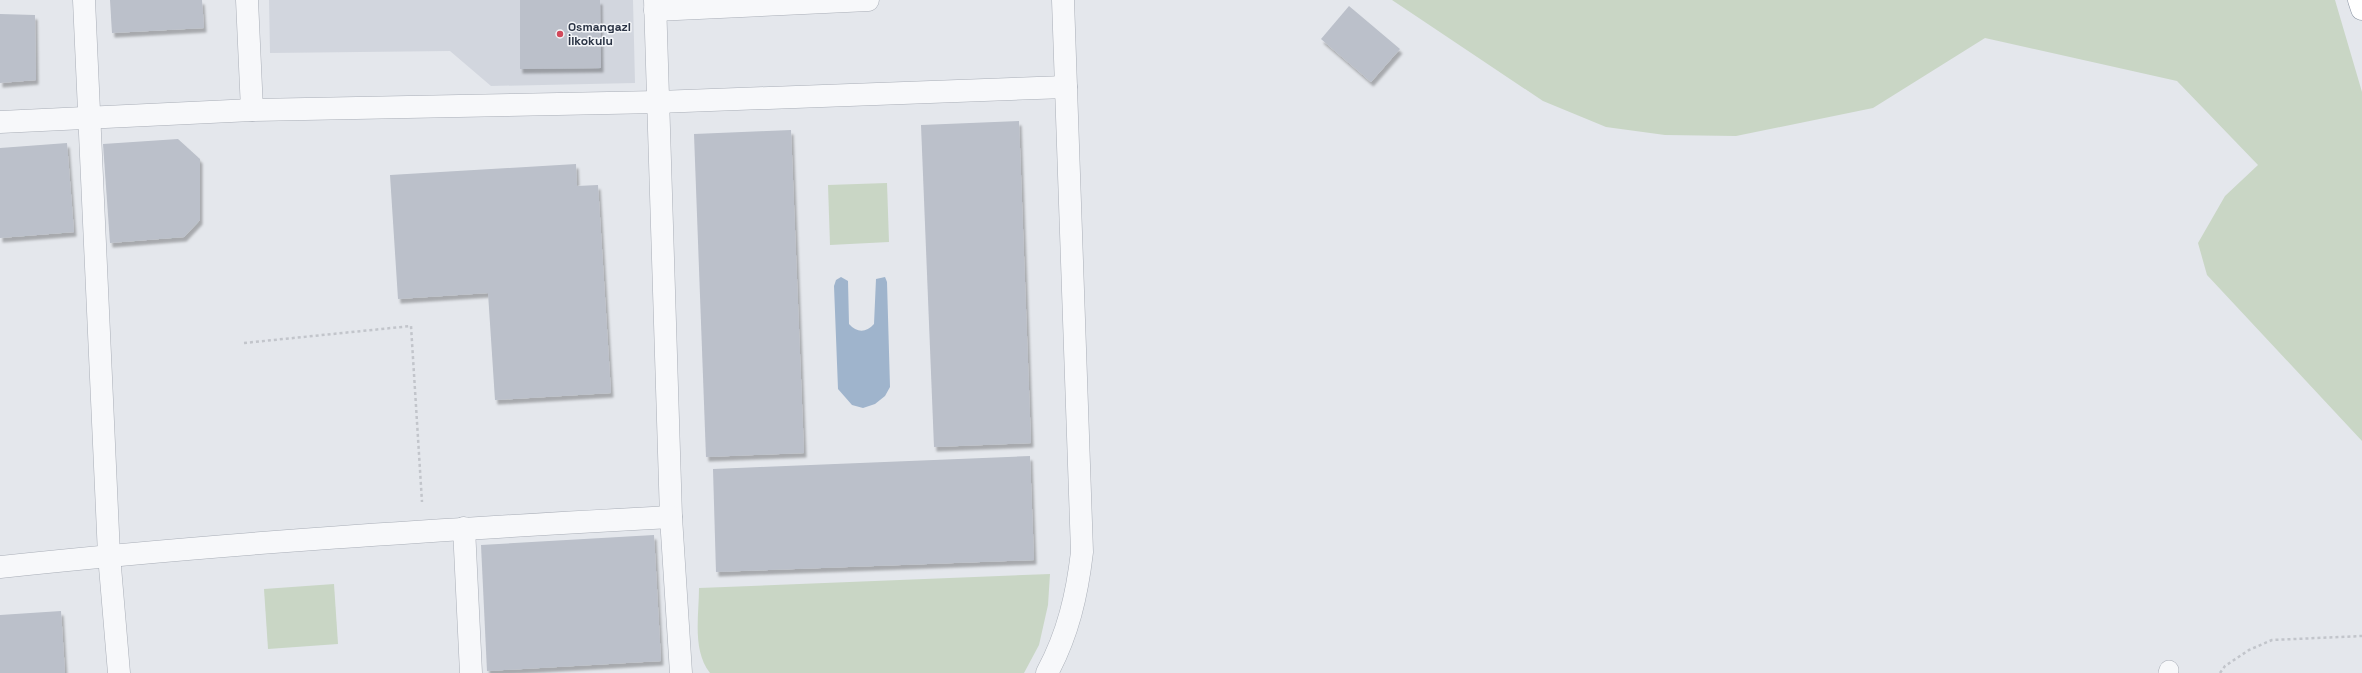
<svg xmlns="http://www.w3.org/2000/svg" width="2362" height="673" font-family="'Space Grotesk',sans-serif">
  <defs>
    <filter id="shadow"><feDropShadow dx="2.5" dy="4.5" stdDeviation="1" flood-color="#0004"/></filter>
  </defs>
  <rect width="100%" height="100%" fill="#e4e7ec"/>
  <polygon fill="#d2d6de" points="269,0 633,0 635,83 491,86 450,51 270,53"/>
  <g fill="#c9d6c5">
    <polygon points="1392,0 2335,0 2362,92 2362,441 2207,275 2198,243 2225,196 2258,165 2177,81 1985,38 1873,108 1736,136 1665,135 1606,127 1543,101"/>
    <polygon points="887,183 889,242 830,245 828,185"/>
    <path d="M1050,574l-2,31 -9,40 -15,28h-314c-18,-23 -11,-57 -11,-85z"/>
    <polygon points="334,584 338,644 268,649 264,589"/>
  </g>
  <path fill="#9fb4cc" d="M841,277l7,4 1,43c8,9 17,9 25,0l2,-45 9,-2 2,5 3,105 -5,9 -10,8 -12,4 -11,-3 -14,-16 -4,-103 2,-6z"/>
  <g fill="#bbc0ca" filter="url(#shadow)">
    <polygon points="110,0 202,0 204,28 112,33"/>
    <polygon points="520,0 600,0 601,68 520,69"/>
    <polygon points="1349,6 1400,49 1371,82 1321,39"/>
    <polygon points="0,14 35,15 36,80 0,83"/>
    <polygon points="1019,121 1031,443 934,447 921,125"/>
    <polygon points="791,130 804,453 706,457 694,134"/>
    <polygon points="178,139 200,159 200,220 184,237 110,243 103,144"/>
    <polygon points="67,143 74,232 0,238 0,148"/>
    <polygon points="576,164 577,186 598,185 611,393 495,400 488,293 398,299 390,175"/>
    <polygon points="1030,456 1034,560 716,572 713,469"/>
    <polygon points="654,535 661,661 487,671 481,545"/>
    <polygon points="61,611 65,673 0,673 0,615"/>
  </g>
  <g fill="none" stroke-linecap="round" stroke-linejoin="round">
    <g stroke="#a9aeb7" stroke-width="20">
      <polyline id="lane" points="2168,673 2169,670"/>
    </g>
    <g stroke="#a9aeb7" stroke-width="23">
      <g id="street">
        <polyline points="84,0 109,555 119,673"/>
        <polyline points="247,0 252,110"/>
        <polyline points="655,0 671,517 681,673"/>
        <polyline points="655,10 868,0"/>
        <polyline points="0,122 252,110 658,102 1066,87"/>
        <polyline points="464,528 471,673"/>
        <path d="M0,567c223,-24 447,-38 671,-50"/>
        <path d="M1047,673c21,-39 30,-78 35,-121l-19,-552"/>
      </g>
    </g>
    <g stroke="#8b94a3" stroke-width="23">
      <polyline id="highway" points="2359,0 2362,9"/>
    </g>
    <g stroke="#c2c5cb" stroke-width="2.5" stroke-dasharray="3 3" stroke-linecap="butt">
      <polyline points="244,343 411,326 422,502"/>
      <polyline points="2220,673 2225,666 2249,650 2272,640 2362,636"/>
    </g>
    <use href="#lane" stroke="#f7f8fa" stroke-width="19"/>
    <use href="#street" stroke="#f7f8fa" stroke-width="22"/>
    <use href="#highway" stroke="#fff" stroke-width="22"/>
  </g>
  <circle fill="#d1495b" stroke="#f4f6f9" stroke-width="1.5" cx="560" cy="34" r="4"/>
  <g text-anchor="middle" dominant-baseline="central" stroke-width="3" stroke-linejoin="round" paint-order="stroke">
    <g font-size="12" font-weight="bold" fill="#2b3445" stroke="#f4f6f9" text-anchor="start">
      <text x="568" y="27">Osmangazi<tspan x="568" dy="14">İlkokulu</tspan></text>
    </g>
  </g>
</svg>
